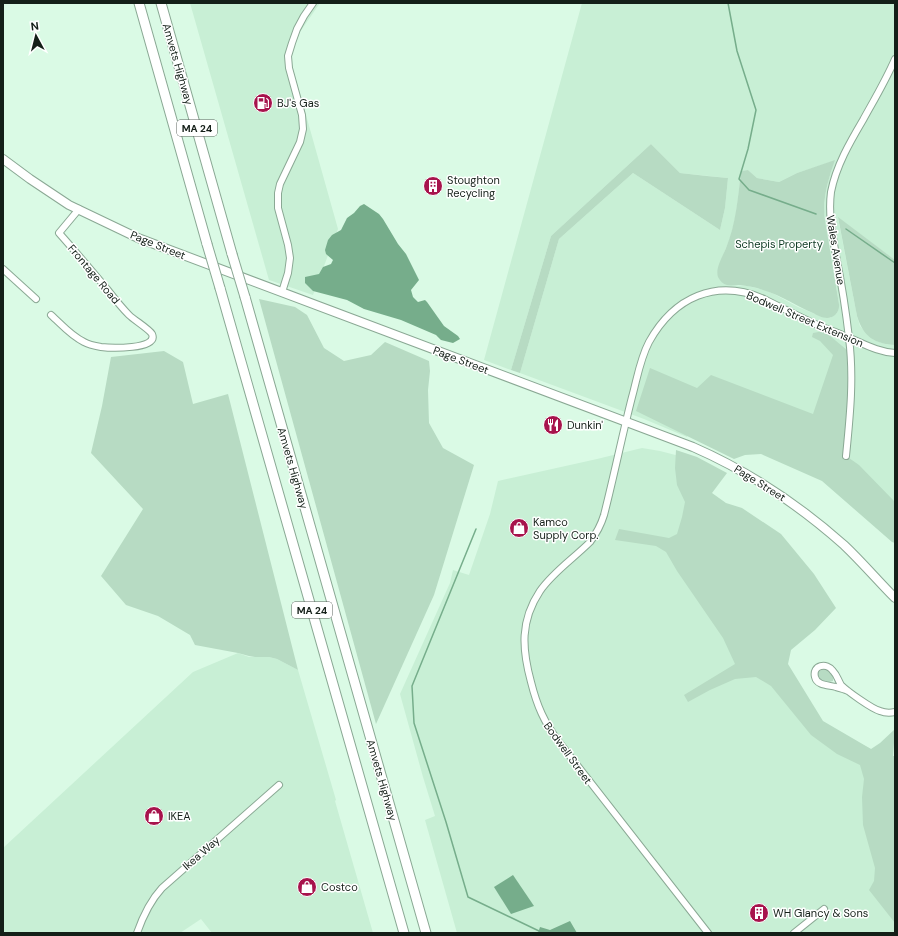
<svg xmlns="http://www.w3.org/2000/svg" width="898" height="936" font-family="'DM Sans',sans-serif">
  <rect width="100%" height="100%" fill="#dafae5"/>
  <g fill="#c8efd5" fill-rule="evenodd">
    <polygon points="190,3 320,3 300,32 290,58 338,229 313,295 269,280"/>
    <path d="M582,3h313v257l-57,-42 19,98 3,10 14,14 11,4 10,1v164l-189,-120 -19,48 -43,-18 -124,-46 39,-134 74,-66 87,57 5,-22 3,-30 -48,-5 -29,-29 -100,92 -40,134 -27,-10zM834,161l-6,21 -3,15 -1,15 15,92v3l-2,6 -7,5 -7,-1 -25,-10 -24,-13 -9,-4 -18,-4 -19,-1 -6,-27 8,-20 5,-19 3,-20 3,-28 7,-1 9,8 22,4 18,-9z"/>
    <polygon points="642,448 660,451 687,458 700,528 820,723 873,750 895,878 895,933 457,933 425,820 435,816 423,777 400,694 450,583 453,570 469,575 490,514 498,481 597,459"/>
    <polygon points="238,653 249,657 269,657 277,659 298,670 336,800 335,801 373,933 212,933 201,919 180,933 3,933 3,848 193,672"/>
  </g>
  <g fill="#b7dbc3">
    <polygon points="651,144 680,173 707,176 728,178 725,208 720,230 633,173 559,239 520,373 511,370 551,236"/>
    <path d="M835,160c-7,20 -13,40 -10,60l14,84c1,7 -4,14 -12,14 -5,0 -10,-3 -14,-5 -17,-7 -32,-18 -50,-23 -8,-3 -16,-4 -24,-5 -4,0 -8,1 -12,0 -4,-1 -7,-4 -9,-8 -3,-9 5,-21 8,-29 10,-24 12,-51 15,-77l7,-1 9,8 22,4 18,-9z"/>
    <path d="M838,217l57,43v85c-21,-1 -32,-9 -38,-29z"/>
    <polygon points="259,299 295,307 307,315 324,348 344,361 371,355 385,342 429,361 430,371 428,390 429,423 443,448 474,465 434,595 376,724"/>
    <polygon points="824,331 847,350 849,458 859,465 895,502 895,543 892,542 822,481 761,454 745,455 734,459 636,411 650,368 697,388 711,375 813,414 833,355 820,341 812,337 813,333"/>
    <polygon points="164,351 183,362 193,404 228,394 298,670 277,659 269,657 255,657 249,656 238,653 195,645 190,635 158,616 126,605 101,576 143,509 91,453 102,406 111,357"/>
    <polygon points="676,450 697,457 727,473 712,493 726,503 742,508 781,534 814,574 836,608 815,630 791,650 788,664 823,721 871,749 880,743 895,729 895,742 894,743 893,756 895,756 895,923 869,890 874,881 875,868 863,825 862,797 864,779 860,765 837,754 811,735 771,686 756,677 735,679 710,690 688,702 684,695 735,664 723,638 677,571 666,552 656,546 615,540 619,529 669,538 677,534 682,517 685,502 677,485 675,468"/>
    <path d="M824,669c6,1 10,6 9,12 -11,5 -23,-8 -9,-12z"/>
  </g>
  <g fill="#76ad8b">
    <polygon points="364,204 379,214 383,219 398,244 406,254 419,280 411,290 413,297 418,302 425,300 427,302 444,326 458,336 460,339 453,343 441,340 436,335 401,320 364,309 347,300 313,291 305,283 305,277 319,274 323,267 331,264 333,260 326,254 325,250 328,240 332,235 341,230 347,218 354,213 360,206"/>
    <polygon points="513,875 534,906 511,914 494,887"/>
    <polygon points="570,921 577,933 538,933 540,927 550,930"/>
  </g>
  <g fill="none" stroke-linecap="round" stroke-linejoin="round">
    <g stroke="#76ad8b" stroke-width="1.5">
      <polyline points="728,3 737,51 756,110 748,149 739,179 749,190 816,214"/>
      <polyline points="846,229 895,263"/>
      <polyline points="476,529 412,686 414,723 446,822 468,897 539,931"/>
    </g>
    <g stroke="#8aa894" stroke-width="8">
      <g id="minor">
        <polyline points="3,269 36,299"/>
        <polyline points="282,292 288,273 290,258 288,245 278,208 278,193 280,184 300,142 303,129 302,115 289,68 288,56 292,43 297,29 304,16 313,3"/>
        <path d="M51,315c10,9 20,21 33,27 5,3 11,4 17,5 8,1 58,3 51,-13 -3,-5 -18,-14 -23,-19 -8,-8 -15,-17 -22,-26 -16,-19 -32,-38 -48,-56l20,-24"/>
        <path d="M846,456c4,-40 8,-78 3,-118 -3,-26 -7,-52 -12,-77 -4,-23 -9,-46 -6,-69 5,-26 19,-50 32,-72 11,-20 23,-40 32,-61"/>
        <path d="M848,691c-4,-2 -8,-3 -12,-4 -7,-2 -19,-1 -21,-10 -3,-12 12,-15 18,-6 4,4 5,9 8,14 6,6 31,24 39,26 5,2 10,2 15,1"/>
        <path d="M137,933c6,-17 13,-32 25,-45l117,-103"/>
        <path d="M708,933l-149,-191c-15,-20 -22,-36 -28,-60 -9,-33 -11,-61 9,-91 13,-19 33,-32 50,-49 6,-8 11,-17 14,-27 10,-39 18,-79 28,-118 5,-18 8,-38 17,-55 25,-45 67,-64 115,-43 16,8 32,16 49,24 13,6 26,10 39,16 14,6 27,13 43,14"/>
        <polyline points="794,933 824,909"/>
      </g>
    </g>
    <g stroke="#8aa894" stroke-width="10">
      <path id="major" d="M3,159l27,20 39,26 69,33 555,209c55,24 106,58 151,98 18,17 34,36 51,53"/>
    </g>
    <g stroke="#8aa894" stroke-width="11">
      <g id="highway">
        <polyline points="139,3 207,244"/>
        <polyline points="161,3 232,254"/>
        <polyline points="220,288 404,933"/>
        <polyline points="245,297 426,933"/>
      </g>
    </g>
    <use href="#minor" stroke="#fff" stroke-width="6"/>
    <use href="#major" stroke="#fff" stroke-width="8"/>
    <use href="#highway" stroke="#fff" stroke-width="9"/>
    <g stroke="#8aa894" stroke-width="11" stroke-linecap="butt">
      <g id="highway-bridge">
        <polyline points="207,244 220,288"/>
        <polyline points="232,254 245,297"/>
      </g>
    </g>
    <use href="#highway-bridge" stroke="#fff" stroke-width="9"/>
  </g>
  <defs>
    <g id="fuel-disc" transform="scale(1)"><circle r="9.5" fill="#a7134c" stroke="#fff"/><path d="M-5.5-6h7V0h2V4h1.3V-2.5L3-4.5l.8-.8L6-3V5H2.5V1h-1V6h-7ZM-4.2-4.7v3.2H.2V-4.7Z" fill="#fff"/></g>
    <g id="building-disc" transform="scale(1)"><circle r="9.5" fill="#a7134c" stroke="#fff"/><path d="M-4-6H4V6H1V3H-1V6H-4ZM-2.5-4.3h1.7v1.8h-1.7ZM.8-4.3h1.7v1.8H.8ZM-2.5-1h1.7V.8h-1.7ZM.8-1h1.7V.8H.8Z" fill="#fff"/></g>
    <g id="restaurant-disc" transform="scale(1)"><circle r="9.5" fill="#a7134c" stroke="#fff"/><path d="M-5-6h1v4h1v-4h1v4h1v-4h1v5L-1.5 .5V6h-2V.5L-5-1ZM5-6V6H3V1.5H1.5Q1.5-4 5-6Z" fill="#fff"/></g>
    <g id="shop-disc" transform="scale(1)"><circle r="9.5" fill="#a7134c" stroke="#fff"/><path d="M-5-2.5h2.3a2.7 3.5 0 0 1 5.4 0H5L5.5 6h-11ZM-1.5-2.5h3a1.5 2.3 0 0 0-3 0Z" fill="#fff"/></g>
  </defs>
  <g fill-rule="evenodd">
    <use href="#fuel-disc" x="263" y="103"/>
    <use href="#building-disc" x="433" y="186"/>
    <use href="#restaurant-disc" x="553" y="425"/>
    <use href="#shop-disc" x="519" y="528"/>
    <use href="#shop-disc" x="154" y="816"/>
    <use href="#shop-disc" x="307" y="887"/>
    <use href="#building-disc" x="759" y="913"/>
  </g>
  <g text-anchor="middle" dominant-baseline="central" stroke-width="3" stroke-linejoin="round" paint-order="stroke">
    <g fill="#fff" stroke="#5a625d" stroke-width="1">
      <rect x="177" y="120" width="40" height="16" rx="3"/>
      <rect x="292" y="602" width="40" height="16" rx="3"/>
    </g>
    <g font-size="10" font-weight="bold" fill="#141f18">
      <text x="197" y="128">MA 24</text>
      <text x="312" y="610">MA 24</text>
    </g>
    <g font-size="11" fill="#141f18" stroke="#fff">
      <text transform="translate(178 64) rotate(74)">Amvets Highway</text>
      <text transform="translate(158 245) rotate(22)">Page Street</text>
      <text transform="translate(836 250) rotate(81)">Wales Avenue</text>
      <text transform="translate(94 274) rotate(50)">Frontage Road</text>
      <text transform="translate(805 319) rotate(23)">Bodwell Street Extension</text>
      <text transform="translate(461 360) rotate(21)">Page Street</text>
      <text transform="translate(293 468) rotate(74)">Amvets Highway</text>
      <text transform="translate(760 483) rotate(32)">Page Street</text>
      <text transform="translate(568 753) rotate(54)">Bodwell Street</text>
      <text transform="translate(382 780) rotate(74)">Amvets Highway</text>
      <text transform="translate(201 853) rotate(-41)">Ikea Way</text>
    </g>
    <g font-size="11" fill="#141f18" stroke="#fff" text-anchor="start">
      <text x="277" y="103">BJ's Gas</text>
      <text x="447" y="180">Stoughton<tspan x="447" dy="13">Recycling</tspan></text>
      <text x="567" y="425">Dunkin'</text>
      <text x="533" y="522">Kamco<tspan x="533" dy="13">Supply Corp.</tspan></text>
      <text x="168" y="816">IKEA</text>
      <text x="321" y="887">Costco</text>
      <text x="773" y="913">WH Glancy &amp; Sons</text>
    </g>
    <g font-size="11" fill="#0c3921" stroke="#fff">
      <text x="779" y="244">Schepis Property</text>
    </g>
  </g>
  <rect width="898" height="936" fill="none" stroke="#141f18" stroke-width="8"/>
  <g transform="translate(36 36) rotate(353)" stroke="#ffffff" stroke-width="3" paint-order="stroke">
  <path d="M0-3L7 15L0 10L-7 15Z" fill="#141f18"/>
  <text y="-6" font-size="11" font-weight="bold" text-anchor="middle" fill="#141f18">N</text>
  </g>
</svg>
